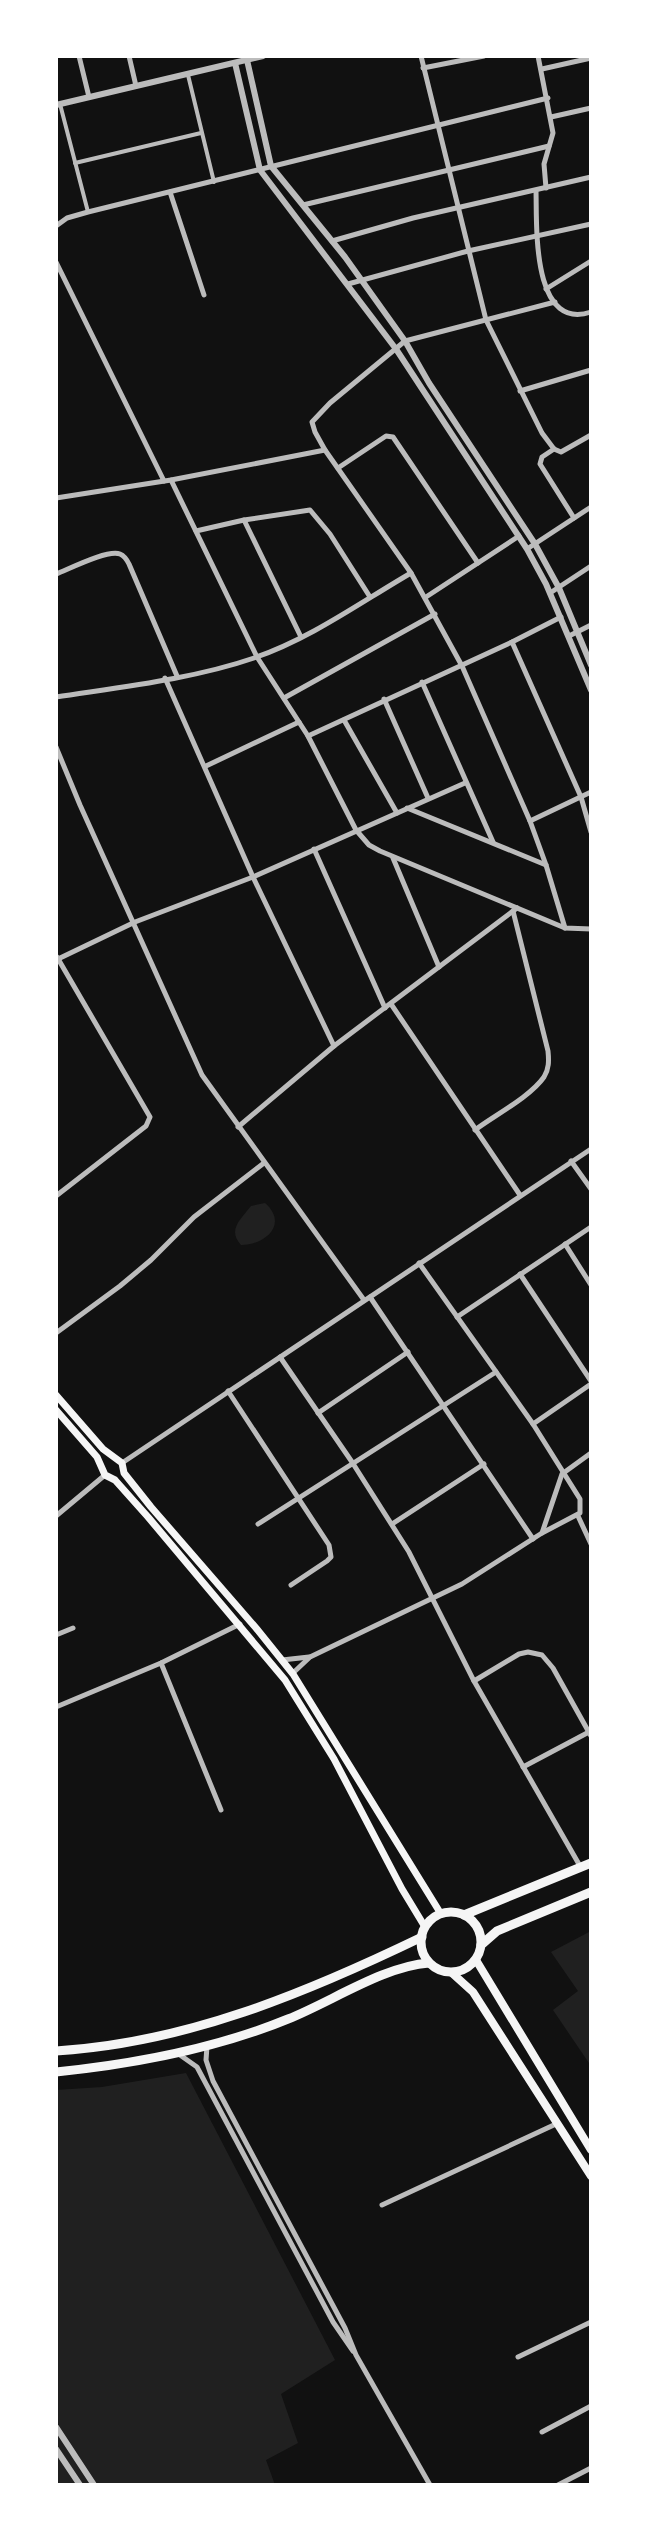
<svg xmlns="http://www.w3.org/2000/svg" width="647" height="2541" font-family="'Varela Round',sans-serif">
  <rect width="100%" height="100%" fill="#111"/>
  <g fill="#202020">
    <path d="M265,1203c24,21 0,42 -24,42 -14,-15 0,-26 10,-39z"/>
    <polygon points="591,1931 591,2066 553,2010 578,1991 551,1952"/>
    <polygon points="186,2073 335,2360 281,2394 298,2443 266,2460 275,2485 56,2485 56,2090 102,2087"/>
  </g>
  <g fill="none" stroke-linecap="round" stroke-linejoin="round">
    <g stroke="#bcbcbc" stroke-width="4">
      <polyline points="188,75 214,182"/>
      <polyline points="60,104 88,212"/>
      <polyline points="75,163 201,133"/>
    </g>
    <g stroke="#bcbcbc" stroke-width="5">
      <polyline points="79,56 89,97"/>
      <polyline points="129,56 136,86"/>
      <polyline points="421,56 486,320 542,433 554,449 561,452 591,435"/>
      <polyline points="538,56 553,133 544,164 546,188"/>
      <polyline points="423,68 484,56"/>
      <polyline points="542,69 591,58"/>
      <polyline points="551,117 591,108"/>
      <path d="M536,191c1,32 -5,141 55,121"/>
      <polyline points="170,192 204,295"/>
      <polyline points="303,205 549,146"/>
      <polyline points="56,226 67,218 88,212 548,98"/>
      <polyline points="332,241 413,218 591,177"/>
      <polyline points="56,262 164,481"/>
      <polyline points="348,284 468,251 591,224"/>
      <polyline points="546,289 591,261"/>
      <polyline points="555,302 405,341 330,403 312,422 315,432 325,450 411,573 462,666 530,821 546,865 565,928"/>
      <polyline points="520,391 591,370"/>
      <polyline points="554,449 542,457 540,464 574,518"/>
      <polyline points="338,468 386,436 393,437 478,563"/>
      <polyline points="171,480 257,657 308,736 356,830 369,845 380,851 565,928 591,929"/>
      <polyline points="56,498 171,480 325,450"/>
      <polyline points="244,520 301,637"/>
      <polyline points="196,531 244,520 310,510 330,534 370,597"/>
      <polyline points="527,549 591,507"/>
      <path d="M56,574c13,-5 52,-25 64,-20 5,2 7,6 9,10l48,112"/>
      <polyline points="550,593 591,566"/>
      <polyline points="426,597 519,536"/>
      <polyline points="569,636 591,625"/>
      <polyline points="512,642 581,797 591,832"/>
      <polyline points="165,678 253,877 334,1046"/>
      <polyline points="422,682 493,842"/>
      <path d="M56,697c65,-10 137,-18 198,-39 56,-19 107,-56 157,-85"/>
      <polyline points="284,698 435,614"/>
      <polyline points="384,699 428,798"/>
      <polyline points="344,720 397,813"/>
      <polyline points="308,736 512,642 561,617"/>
      <polyline points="56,747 80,805 202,1075 364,1300"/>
      <polyline points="206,766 299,722"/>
      <polyline points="407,808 546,865"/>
      <polyline points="530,821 591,792"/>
      <polyline points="314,849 385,1008"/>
      <polyline points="393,858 439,967"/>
      <polyline points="58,959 135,922 253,877 465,783"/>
      <polyline points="391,1004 520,1195"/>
      <polyline points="238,1127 334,1046 517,908"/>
      <path d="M475,1130c20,-15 55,-33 69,-53 5,-8 5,-16 4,-26l-35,-140"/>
      <polyline points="571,1161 591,1189"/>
      <polyline points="56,1196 146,1126 150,1117 57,957"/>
      <polyline points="565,1244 591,1285"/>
      <polyline points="520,1274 591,1381"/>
      <polyline points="370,1297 533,1539"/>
      <polyline points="457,1317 591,1227"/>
      <polyline points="56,1333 120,1286 151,1260 194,1217 264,1163"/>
      <polyline points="280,1357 352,1462 409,1552 474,1681 580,1866"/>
      <polyline points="228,1391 329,1545 331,1557 327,1561 291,1585"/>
      <polyline points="318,1413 408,1352"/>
      <polyline points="533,1424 591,1384"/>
      <polyline points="122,1463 591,1149"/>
      <polyline points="56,1516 105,1475"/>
      <polyline points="578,1516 591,1544"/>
      <polyline points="258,1524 496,1372"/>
      <polyline points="392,1524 484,1464"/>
      <polyline points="542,1533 562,1474 591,1453"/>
      <polyline points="56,1635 73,1628"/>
      <polyline points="282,1660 309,1657"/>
      <polyline points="161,1663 221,1810"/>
      <polyline points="293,1673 310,1657 462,1584 542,1533 580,1513 580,1499 533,1424 419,1263"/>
      <polyline points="474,1681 519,1654 528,1652 542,1655 553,1668 591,1736"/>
      <polyline points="56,1707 161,1663 240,1624"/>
      <polyline points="523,1767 589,1732"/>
      <polyline points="207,2046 206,2060 213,2081 345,2328 356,2355 430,2485"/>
      <polyline points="180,2055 197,2067 333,2322 353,2351"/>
      <polyline points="382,2205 556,2124"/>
      <polyline points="518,2357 591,2322"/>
      <polyline points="542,2432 591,2406"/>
      <polyline points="558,2485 591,2468"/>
    </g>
    <g stroke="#bcbcbc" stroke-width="6">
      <polyline points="247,60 271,166 345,257 405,341 429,383 535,544 559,588 591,665"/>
      <polyline points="235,63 260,170 396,349 527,549 546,584 591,690"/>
      <polyline points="56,105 263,56"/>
      <polyline points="56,2427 94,2485"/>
      <polyline points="56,2449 80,2485"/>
    </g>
    <g stroke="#f5f5f5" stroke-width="7">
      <polyline points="56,1395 103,1449 122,1463 124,1473 151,1507 256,1628 293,1674 441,1914"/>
      <polyline points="56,1410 97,1457 105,1475 115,1480 148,1517 285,1680 334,1759 402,1889 425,1927"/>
    </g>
    <g stroke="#f5f5f5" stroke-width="8">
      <polyline points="476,1960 591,2150"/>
      <polyline points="452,1973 473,1992 591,2176"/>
    </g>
    <g stroke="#f5f5f5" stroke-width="9">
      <circle cx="451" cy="1942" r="30"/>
      <polyline points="464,1915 591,1863"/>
      <polyline points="481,1945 497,1931 591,1892"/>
      <path d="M56,2051c130,-8 250,-58 366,-114"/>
      <path d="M56,2072c78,-8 159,-23 232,-53 43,-17 96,-53 141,-56"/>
    </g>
  </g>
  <rect width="647" height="2541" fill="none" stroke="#ffffff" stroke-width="116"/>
</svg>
